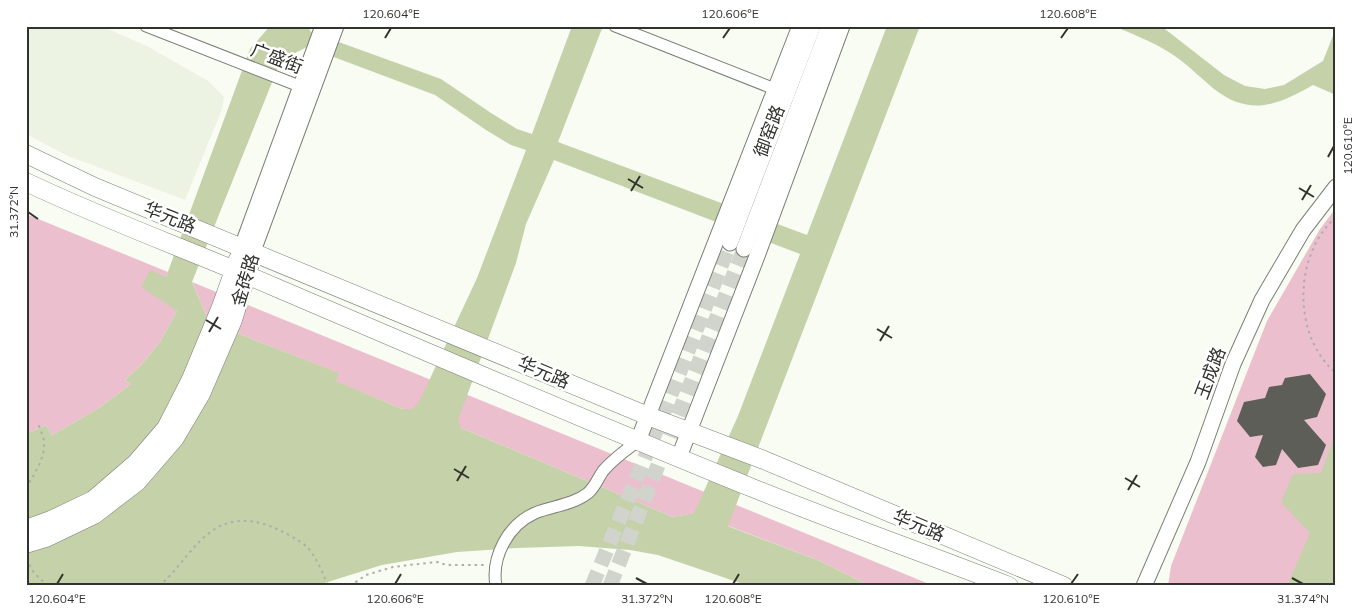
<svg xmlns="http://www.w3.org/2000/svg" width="1362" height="612" font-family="Mulish,'Noto Sans SC',sans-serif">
  <rect width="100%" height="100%" fill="#f9fcf3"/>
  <polygon fill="#edf3e2" points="26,26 101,26 147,46 208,81 224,97 222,109 185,200 68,156 26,134"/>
  <g fill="#ecbfce">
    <polygon points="1336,208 1336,586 1168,586 1171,566 1267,321 1320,229"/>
    <polygon points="26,214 168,272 166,277 177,311 160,342 142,364 125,380 131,384 99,408 52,435 46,425 26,434"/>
    <polygon points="192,282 934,586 870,586 820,561 695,513 673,517 461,428 402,409 335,381 338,373 209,322"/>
  </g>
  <g fill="#c4d1a9" fill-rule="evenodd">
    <path d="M270,26h38l3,6 130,47 50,34 26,16 15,5 40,-108h31l-45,116 249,93 80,-209h33l-192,500 92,35 50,25h-121l-91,-31 -28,-5 -51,-4 -62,2 -60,4 -75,13 -67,21h-289v-152l20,-9 6,10 47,-27 32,-24 -6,-4 17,-16 18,-22 17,-31 -36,-24 9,-17 16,7 84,-228zM307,47l128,48 51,35 25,15 15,5 -49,128 -57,122 -7,9h-11l-66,-28 3,-8 -130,-51 -17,-40 89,-222zM554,160l246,94 -62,162 -44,97 -21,4 -212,-89 -3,-8 58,-157 10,-39z"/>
    <path d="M1114,26h47l63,49 21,11 20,3 19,-4 39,-24 13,-33v67l-23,-10c-35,20 -63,32 -99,4 -12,-10 -23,-21 -35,-30 -20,-15 -42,-23 -65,-33z"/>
    <polygon points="1336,432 1336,586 1287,586 1310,533 1281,502 1293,474 1321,473"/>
  </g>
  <polygon fill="#5c5e57" points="1310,374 1326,394 1317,417 1304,420 1326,445 1318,465 1298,468 1282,449 1276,465 1263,467 1255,457 1263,435 1250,437 1237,421 1244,402 1265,398 1269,387 1282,385 1285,378"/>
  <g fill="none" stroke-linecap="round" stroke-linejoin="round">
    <g stroke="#d1d4cc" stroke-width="15" stroke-dasharray="15 8" stroke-linecap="butt">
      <polyline points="592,586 670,397 730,243"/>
      <polyline points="610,586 744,249"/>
    </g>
    <g stroke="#7c7f77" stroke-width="13">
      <g id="street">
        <polyline points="146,26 307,89"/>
        <polyline points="615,26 775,89"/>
        <path d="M496,586c-5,-29 12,-61 39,-73 17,-7 38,-8 53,-20 7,-6 10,-15 15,-22 10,-12 23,-21 35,-30"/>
      </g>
    </g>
    <g stroke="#7c7f77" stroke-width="17">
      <g id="secondary">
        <polyline points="730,243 813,26"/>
        <polyline points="242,247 323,26"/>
        <polyline points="744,249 829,26"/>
        <polyline points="253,251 336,26"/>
        <polyline points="638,441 800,26"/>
        <polyline points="679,457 757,256 842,26"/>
        <polyline points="1144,586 1198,462 1233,364 1262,300 1303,230 1336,187"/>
      </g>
    </g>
    <g stroke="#7c7f77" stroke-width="19">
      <g id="primary">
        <polyline points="26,154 95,187 648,416 764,460 1064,586"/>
        <path d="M26,182c82,39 168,70 251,106 159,68 317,136 478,201 84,34 169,64 254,97"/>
        <polyline points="26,529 51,520 93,500 136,463 166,428 191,379 221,307 238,259"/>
        <polyline points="26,544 46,538 94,515 137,482 175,438 201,394 233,320 250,264"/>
      </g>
    </g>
    <g stroke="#adafa8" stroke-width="2" stroke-dasharray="2.5 4" stroke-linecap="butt">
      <path d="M1336,217c-43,38 -44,119 0,156"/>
      <path d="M26,488c8,-14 19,-29 18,-45 0,-6 -4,-14 -6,-20"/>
      <polyline points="26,559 34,573 48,586"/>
      <path d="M159,586c19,-16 31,-38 50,-53 24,-19 52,-13 76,0 8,4 17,9 23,15 9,11 15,25 20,38"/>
      <polyline points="350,586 366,575 393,567 409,565 438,562 446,565 487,565"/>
    </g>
    <use href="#street" stroke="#fff" stroke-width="11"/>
    <use href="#secondary" stroke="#fff" stroke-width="15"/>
    <use href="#primary" stroke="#fff" stroke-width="18"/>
  </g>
  <path fill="none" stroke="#32332f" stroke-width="2" d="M385,38l6,-10M723,38l7,-10M1061,38l7,-10M1328,157l6,-11M628,179l15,9M1299,188l15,9M631,191l9,-15M1302,200l9,-15M28,212l10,7M206,320l15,9M877,329l15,9M209,332l9,-15M880,341l9,-15M454,469l15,9M1125,478l15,9M457,481l9,-15M1128,490l9,-15M636,578l11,6M1292,578l11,6M57,584l6,-10M395,584l6,-10M733,584l6,-10M1071,584l7,-10"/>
  <g text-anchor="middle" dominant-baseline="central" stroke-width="5" stroke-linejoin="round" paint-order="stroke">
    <g font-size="18" fill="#32332f" stroke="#fff">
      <text transform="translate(277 58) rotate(21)">广盛街</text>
      <text transform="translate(769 131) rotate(-69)">御窑路</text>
      <text transform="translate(170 217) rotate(22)">华元路</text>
      <text transform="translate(245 280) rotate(-73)">金砖路</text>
      <text transform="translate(544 372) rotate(23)">华元路</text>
      <text transform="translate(1210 373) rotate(-69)">玉成路</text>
      <text transform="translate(919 525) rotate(23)">华元路</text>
    </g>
  </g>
  <rect width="1362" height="612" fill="none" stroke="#ffffff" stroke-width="55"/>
  <rect x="28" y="28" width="1306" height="556" fill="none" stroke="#32332f" stroke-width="2"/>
  <g font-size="12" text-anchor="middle" fill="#32332f">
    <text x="391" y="18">120.604°E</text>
    <text x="730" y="18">120.606°E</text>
    <text x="1068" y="18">120.608°E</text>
    <text transform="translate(1348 146) rotate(-90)" y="4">120.610°E</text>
    <text transform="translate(14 212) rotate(-90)" y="4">31.372°N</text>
    <text x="57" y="603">120.604°E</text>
    <text x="395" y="603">120.606°E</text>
    <text x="647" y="603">31.372°N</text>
    <text x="733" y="603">120.608°E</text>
    <text x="1071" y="603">120.610°E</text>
    <text x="1303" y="603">31.374°N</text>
  </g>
</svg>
